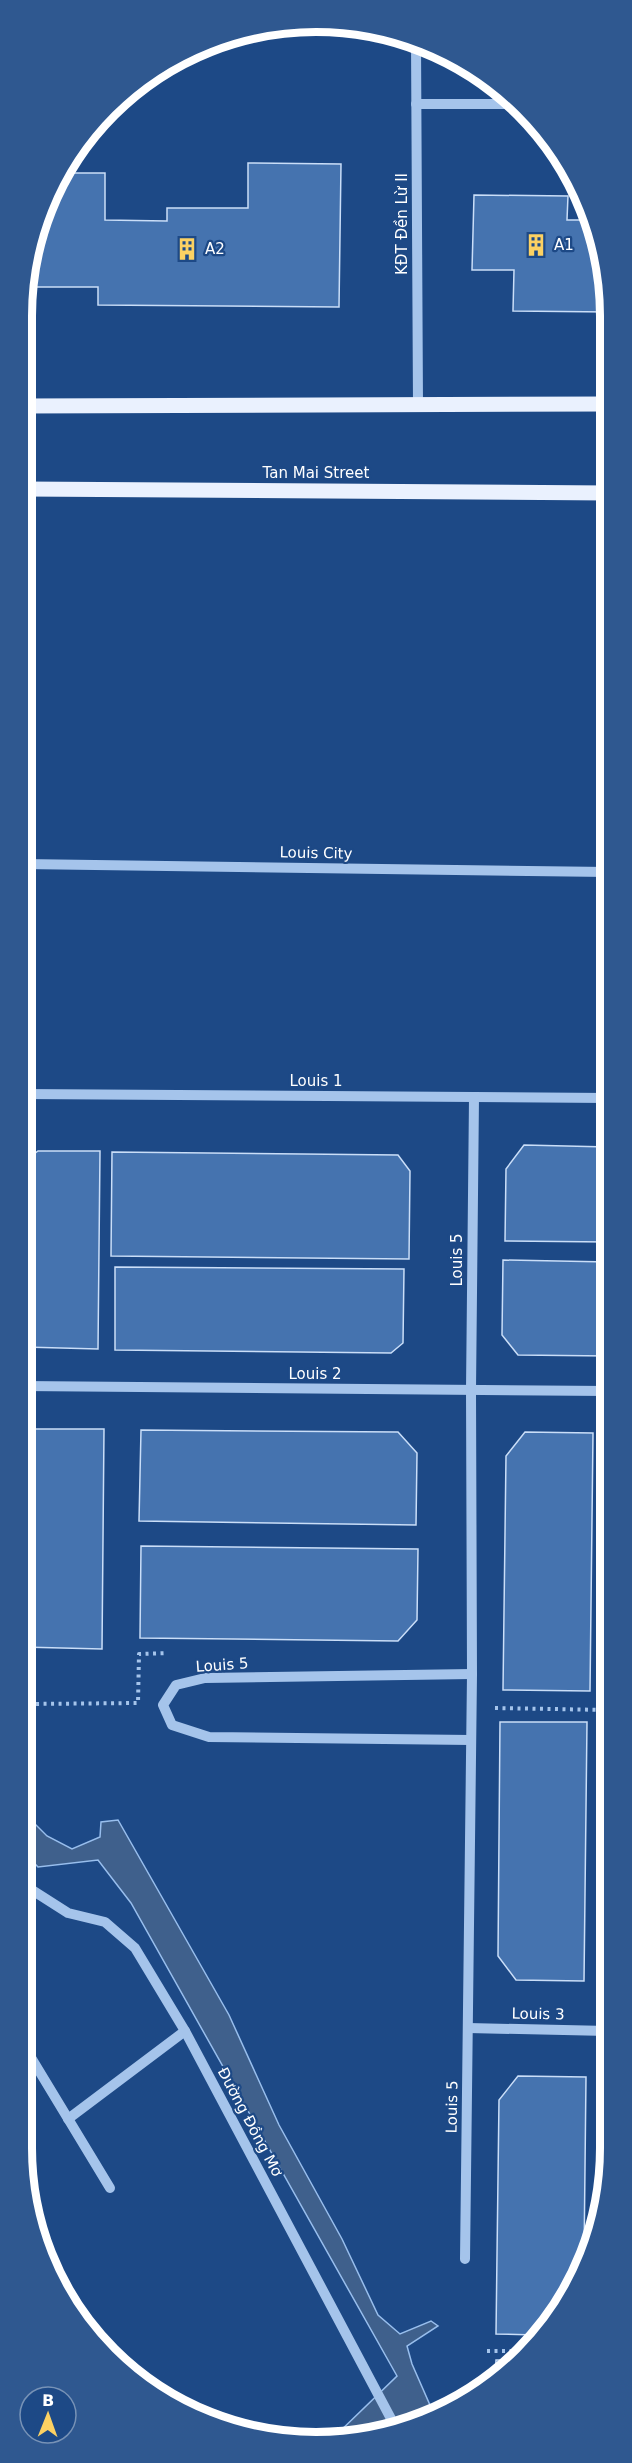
<svg xmlns="http://www.w3.org/2000/svg" width="632" height="2463" font-family="'DejaVu Sans',sans-serif">
  <rect width="100%" height="100%" fill="#1d4986"/>
  <polygon fill="#3f608c" stroke="#98beed" stroke-width="1.5" points="21,1810 47,1836 72,1849 100,1837 101,1822 118,1820 229,2015 279,2125 342,2239 378,2315 400,2334 431,2321 438,2326 407,2346 412,2364 433,2412 393,2432 333,2438 397,2376 131,1903 98,1860 38,1867 21,1849"/>
  <g fill="#4573af" stroke="#cadef8" stroke-width="1.5">
    <polygon points="150,75 150,86 133,86 137,82"/>
    <polygon points="248,163 341,164 339,307 98,305 98,287 24,287 24,277 59,173 105,173 105,220 167,221 167,208 248,208"/>
    <polygon points="474,195 568,196 567,220 591,220 609,278 609,312 513,311 514,270 472,270"/>
    <polygon points="524,1145 608,1147 608,1242 505,1241 506,1169"/>
    <polygon points="38,1151 100,1151 98,1349 24,1347 22,1345 22,1163"/>
    <polygon points="112,1152 398,1155 410,1171 409,1259 111,1256"/>
    <polygon points="503,1260 608,1262 608,1356 518,1355 502,1335"/>
    <polygon points="115,1267 404,1269 403,1343 391,1353 115,1350"/>
    <polygon points="31,1429 104,1429 102,1649 22,1647 22,1438"/>
    <polygon points="141,1430 398,1432 417,1453 416,1525 139,1521"/>
    <polygon points="525,1432 593,1433 590,1691 503,1690 506,1456"/>
    <polygon points="141,1546 418,1549 417,1620 398,1641 140,1638"/>
    <polygon points="500,1722 587,1722 584,1981 516,1980 498,1956"/>
    <polygon points="608,1821 608,1981 606,1981"/>
    <polygon points="518,2076 586,2077 584,2258 572,2294 536,2335 496,2334 499,2100"/>
    <polygon points="608,2077 608,2186 607,2190"/>
    <polygon points="496,2360 514,2360 495,2381"/>
  </g>
  <g fill="none" stroke-linecap="round" stroke-linejoin="round">
    <g stroke="#a5c4eb" stroke-width="4" stroke-dasharray="3 4.5" stroke-linecap="butt">
      <polyline points="22,1700 30,1704 138,1703 139,1654 168,1653"/>
      <polyline points="495,1708 608,1710"/>
      <polyline points="487,2351 522,2351"/>
    </g>
    <g stroke="#a5c4eb" stroke-width="10">
      <polyline points="416,42 418,405"/>
      <polyline points="416,104 520,104"/>
      <polyline points="23,864 608,872"/>
      <polyline points="22,1094 608,1098"/>
      <polyline points="22,1386 608,1391"/>
      <polyline points="471,1740 209,1737 172,1725 163,1705 176,1685 205,1678 472,1674"/>
      <polyline points="21,1883 68,1913 105,1922 135,1948 185,2031 397,2430"/>
      <polyline points="468,2028 608,2031"/>
      <polyline points="21,2041 110,2188"/>
      <polyline points="68,2119 185,2031"/>
      <polyline points="465,2259 472,1674 471,1390 474,1097"/>
    </g>
    <g stroke="#eaf1fe" stroke-width="15">
      <polyline points="23,406 609,404"/>
      <polyline points="23,489 609,493"/>
    </g>
  </g>
  <defs>
    <g id="building-bare" transform="scale(1.8)"><path d="M-4-6H4V6H1V3H-1V6H-4ZM-2.5-4.3h1.7v1.8h-1.7ZM.8-4.3h1.7v1.8H.8ZM-2.5-1h1.7V.8h-1.7ZM.8-1h1.7V.8H.8Z" fill="#fbd163" stroke="#1d4986" stroke-width="2.5" paint-order="stroke"/></g>
  </defs>
  <g fill-rule="evenodd">
    <use href="#building-bare" x="536" y="245"/>
    <use href="#building-bare" x="187" y="249"/>
  </g>
  <g text-anchor="middle" dominant-baseline="central" stroke-width="4.5" stroke-linejoin="round" paint-order="stroke">
    <g font-size="15" fill="#fff" stroke="#1d4986">
      <text transform="translate(402 224) rotate(-90)">KĐT Đền Lừ II</text>
      <text x="316" y="473">Tan Mai Street</text>
      <text transform="translate(316 853) rotate(1)">Louis City</text>
      <text x="316" y="1081">Louis 1</text>
      <text transform="translate(457 1260) rotate(-90)">Louis 5</text>
      <text x="315" y="1374">Louis 2</text>
      <text transform="translate(222 1665) rotate(-4)">Louis 5</text>
      <text transform="translate(538 2014) rotate(1)">Louis 3</text>
      <text transform="translate(452 2107) rotate(-89)">Louis 5</text>
      <text transform="translate(250 2122) rotate(62)">Đường Đồng Mơ</text>
    </g>
    <g font-size="15" fill="#fff" stroke="#1d4986" text-anchor="start">
      <text x="554" y="245">A1</text>
      <text x="205" y="249">A2</text>
    </g>
  </g>
  <path d="M0 0H632V2463H0ZM316 32H316A284 284 0 0 1 600 316V2148A284 284 0 0 1 316 2432H316A284 284 0 0 1 32 2148V316A284 284 0 0 1 316 32Z" fill="#2f5890" fill-rule="evenodd"/>
  <path fill="none" stroke="#fff" stroke-width="8" d="M316 32H316A284 284 0 0 1 600 316V2148A284 284 0 0 1 316 2432H316A284 284 0 0 1 32 2148V316A284 284 0 0 1 316 32Z"/>
  <g transform="translate(48 2415) rotate(1)"><circle r="28" fill="#1d4986" stroke="#7792b6" stroke-width="1.5"/>
  <path d="M0-4.5L10 22L0 15L-10 22Z" fill="#fbd163"/>
  <text y="-9" font-size="16" font-weight="bold" text-anchor="middle" fill="#ffffff">B</text>
  </g>
</svg>
